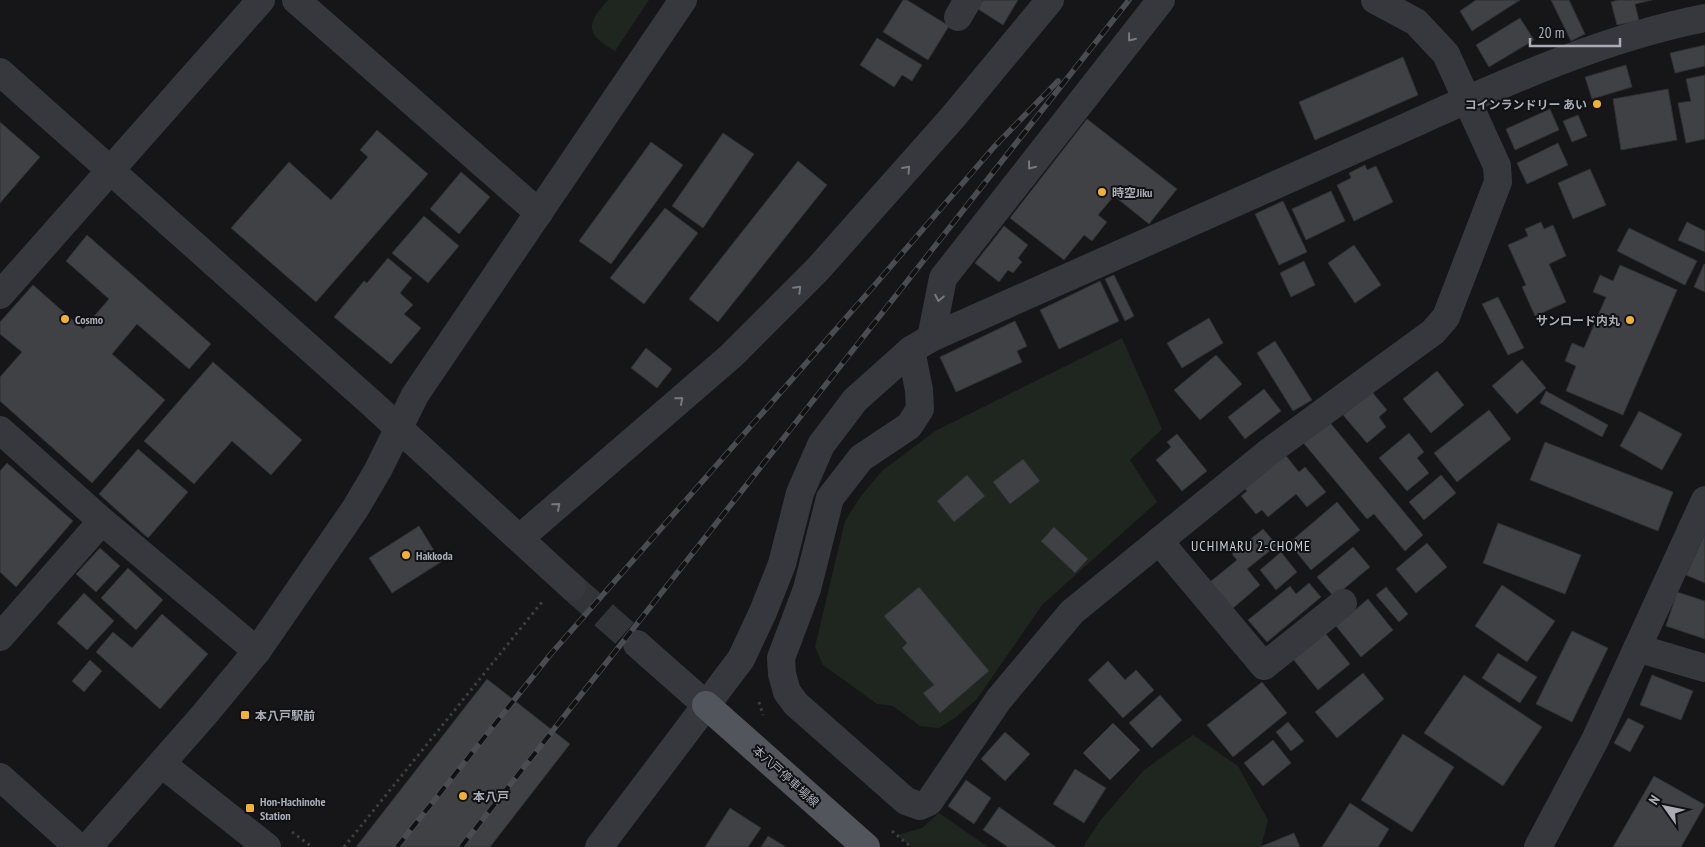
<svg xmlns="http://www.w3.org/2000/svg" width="1705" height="847" font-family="'PT Sans Narrow','Noto Sans JP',sans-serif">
  <rect width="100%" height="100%" fill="#161618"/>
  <g fill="#1e261f">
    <path d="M608,0h41l-34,51c-30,-17 -29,-27 -7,-51z"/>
    <polygon points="1122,338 1162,429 1130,460 1157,502 1042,605 977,699 956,717 939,728 920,726 893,706 877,704 823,665 815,647 845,521 861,496 882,471 935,431"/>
    <polygon points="1193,735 1238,766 1268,820 1261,847 1083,847 1099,822 1144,770"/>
    <polygon points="939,813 988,847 911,847 897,835 922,828"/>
  </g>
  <g fill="#404145" stroke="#303034">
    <polygon points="903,0 907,0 949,26 928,60 883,32"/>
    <polygon points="983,0 1018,0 1003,25 978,9"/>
    <polygon points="1476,0 1520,0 1472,31 1460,11"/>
    <polygon points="1551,0 1569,0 1585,34 1571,41"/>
    <polygon points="1618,0 1652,0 1635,4 1639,21 1617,25 1611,2"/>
    <polygon points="1520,18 1534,40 1489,67 1476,45"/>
    <polygon points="877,38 922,65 912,81 902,75 894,87 860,65"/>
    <polygon points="1705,45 1705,66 1675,73 1670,53"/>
    <polygon points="1403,57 1418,95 1315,140 1299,102"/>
    <polygon points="1626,65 1632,87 1592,99 1585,77"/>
    <polygon points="1705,75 1705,139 1686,143 1678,103 1691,101 1686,79"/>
    <polygon points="1668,89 1677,140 1621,150 1613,99"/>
    <polygon points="1550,109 1559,130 1515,150 1506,129"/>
    <polygon points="1578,115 1587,136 1572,142 1563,121"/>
    <polygon points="1087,119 1177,189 1149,224 1114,196 1098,215 1107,222 1092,241 1084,235 1064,260 1010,218"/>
    <polygon points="0,122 40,157 0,203"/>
    <polygon points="377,130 428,174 316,302 231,228 289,162 331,200 368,157 360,150"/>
    <polygon points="723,133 754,154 703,228 672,206"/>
    <polygon points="651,142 683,165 611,264 579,241"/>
    <polygon points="1558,143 1568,165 1527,184 1517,163"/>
    <polygon points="798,161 827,185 718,322 689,299"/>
    <polygon points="1365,165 1367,170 1376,166 1393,202 1354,221 1337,185 1351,178 1349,173"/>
    <polygon points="1590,169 1606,205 1573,219 1558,183"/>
    <polygon points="461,172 490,197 459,234 430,209"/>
    <polygon points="1331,191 1345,221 1306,240 1292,209"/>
    <polygon points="1283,201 1307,252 1279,265 1255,214"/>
    <polygon points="665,208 698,233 644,304 610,278"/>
    <polygon points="424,216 459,246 428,283 392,253"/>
    <polygon points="1541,222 1544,229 1553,225 1566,256 1549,264 1566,302 1535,316 1522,287 1526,285 1508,245 1528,236 1525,229"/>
    <polygon points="1687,222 1705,231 1705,252 1678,240"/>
    <polygon points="1004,226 1028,245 1018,258 1022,262 1013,273 1008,270 999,282 975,263"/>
    <polygon points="1629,228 1697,261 1685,285 1617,251"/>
    <polygon points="87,235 211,344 189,369 137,324 112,354 165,400 92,483 0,401 0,377 22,352 0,334 0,322 33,285 83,329 109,299 66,261"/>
    <polygon points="1354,245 1381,285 1355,303 1328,263"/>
    <polygon points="388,258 412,278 400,293 413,305 404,314 421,328 391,364 334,317 364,281 367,283"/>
    <polygon points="1304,261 1315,285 1291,297 1280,273"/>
    <polygon points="1704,264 1705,265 1705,292 1694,287"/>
    <polygon points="1620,265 1677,290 1623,415 1566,391 1576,366 1565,361 1572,343 1584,348 1606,297 1593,292 1600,275 1613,281"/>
    <polygon points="1114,275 1134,316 1125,321 1105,279"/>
    <polygon points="1100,281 1119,321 1059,349 1040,310"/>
    <polygon points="1498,297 1524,348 1508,355 1482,304"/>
    <polygon points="1209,318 1223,343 1182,368 1167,343"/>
    <polygon points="1015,321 1027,346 1017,351 1022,362 956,392 940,357"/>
    <polygon points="1275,341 1312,400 1293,411 1257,353"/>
    <polygon points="646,348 672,369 657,388 631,368"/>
    <polygon points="1216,355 1242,384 1200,420 1174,390"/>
    <polygon points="1522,360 1546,388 1517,414 1492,386"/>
    <polygon points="213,362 302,440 271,475 232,441 194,484 144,441"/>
    <polygon points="1437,371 1464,405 1431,433 1403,399"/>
    <polygon points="1264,389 1281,411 1245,439 1228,417"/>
    <polygon points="1546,391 1608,425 1602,437 1540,403"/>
    <polygon points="1372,392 1387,410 1379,417 1386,427 1367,443 1343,415"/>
    <polygon points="1489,410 1511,439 1457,482 1434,453"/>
    <polygon points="1639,411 1682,434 1662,470 1620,446"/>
    <polygon points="1327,419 1423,535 1405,551 1374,514 1367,519 1301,440"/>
    <polygon points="1409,433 1424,452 1417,458 1429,473 1407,491 1379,458"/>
    <polygon points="1177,434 1207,471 1182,491 1156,460 1171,447 1167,442"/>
    <polygon points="1545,442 1673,492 1658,531 1530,480"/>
    <polygon points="138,449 188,492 148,538 99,494"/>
    <polygon points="1282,451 1299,472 1305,467 1326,492 1307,507 1296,494 1268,517 1262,510 1256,514 1241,496 1247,491 1241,485"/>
    <polygon points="1023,459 1040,481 1010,504 993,482"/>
    <polygon points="7,463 73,521 16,587 0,572 0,471"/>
    <polygon points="967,475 985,496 954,522 937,501"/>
    <polygon points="1441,475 1456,493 1424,520 1409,502"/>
    <polygon points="1337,502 1360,530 1311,570 1289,543"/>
    <polygon points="1498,523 1581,555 1565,594 1483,563"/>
    <polygon points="419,526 441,562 392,593 369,558"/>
    <polygon points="1054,527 1088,559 1075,573 1041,541"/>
    <polygon points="1263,529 1277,545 1247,569 1260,585 1232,609 1210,582 1237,560 1232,554"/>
    <polygon points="1705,533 1705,583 1686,575"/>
    <polygon points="1427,543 1447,567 1416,593 1396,569"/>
    <polygon points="1353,547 1370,567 1334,597 1317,577"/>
    <polygon points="100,548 120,566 96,592 76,574"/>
    <polygon points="1281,552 1297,572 1276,590 1260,570"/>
    <polygon points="128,568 163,600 136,630 101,598"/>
    <polygon points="1309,583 1321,597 1267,642 1248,620 1290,586 1296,594"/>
    <polygon points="1502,585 1555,621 1527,662 1475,626"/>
    <polygon points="919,587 989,671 940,713 923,693 934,685 902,648 907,643 884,616"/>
    <polygon points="1386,587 1408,614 1399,622 1376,595"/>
    <polygon points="1677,592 1705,601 1705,639 1666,626"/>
    <polygon points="84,593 114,621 87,650 57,623"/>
    <polygon points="1368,599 1393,630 1361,657 1336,626"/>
    <polygon points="162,614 208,654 160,709 96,652 113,632 132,648"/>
    <polygon points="1572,631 1608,648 1572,722 1536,704"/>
    <polygon points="1325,633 1350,664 1318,690 1293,659"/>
    <polygon points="1498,653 1537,677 1520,703 1482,678"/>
    <polygon points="90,660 102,671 84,692 72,681"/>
    <polygon points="1108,661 1125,680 1136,670 1154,690 1123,718 1088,680"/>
    <polygon points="1363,673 1384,699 1337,738 1315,712"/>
    <polygon points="1464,675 1542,727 1503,786 1424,733"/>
    <polygon points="1652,675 1693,691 1681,720 1640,705"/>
    <polygon points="487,679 570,744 490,847 356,847"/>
    <polygon points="1262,682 1287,713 1233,757 1207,725"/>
    <polygon points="1160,695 1182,720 1152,748 1129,723"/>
    <polygon points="1628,718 1644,726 1630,752 1614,743"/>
    <polygon points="1288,722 1304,741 1291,751 1276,732"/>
    <polygon points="1113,723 1140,750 1110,780 1083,753"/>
    <polygon points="1005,732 1030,754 1005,781 981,759"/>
    <polygon points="1403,734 1454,767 1412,832 1361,800"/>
    <polygon points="1273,740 1291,763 1263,786 1244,763"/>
    <polygon points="1075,769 1106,788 1084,823 1053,804"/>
    <polygon points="1654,776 1705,805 1681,847 1613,847"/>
    <polygon points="966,780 991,798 974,824 948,806"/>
    <polygon points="1350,803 1389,829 1378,847 1322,847"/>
    <polygon points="999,807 1056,847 1008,847 983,830"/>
    <polygon points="730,808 761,828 748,847 705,847"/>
    <polygon points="1294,833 1300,847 1260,847"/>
    <polygon points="768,836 786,847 761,847"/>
  </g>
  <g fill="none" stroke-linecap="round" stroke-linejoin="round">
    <polyline stroke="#333438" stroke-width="28" stroke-dasharray="28 14" stroke-linecap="butt" points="572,587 637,644"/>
    <g stroke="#3d3f44" stroke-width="3" stroke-dasharray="2.5 4" stroke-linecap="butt">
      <polyline points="759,702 763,715"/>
      <polyline points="892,831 911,847"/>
      <polyline points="292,832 312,847"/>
      <polyline points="344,847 542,602"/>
    </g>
    <g stroke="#37383d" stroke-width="28">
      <polyline points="296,0 539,213"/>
      <polyline points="958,17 968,0"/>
      <polyline points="0,72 368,400 572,587"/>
      <polyline points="0,295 261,0"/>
      <polyline points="931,338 943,278 1161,0"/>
      <polyline points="911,350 919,390 920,409 909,426 861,458 830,498 807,589 781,658 782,674 787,692 796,704 906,801 920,806 929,802 999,699 1072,612 1270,451 1433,332 1446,317 1498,182 1497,166 1446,54 1416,22 1375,0"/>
      <polyline points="0,430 102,521 257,651"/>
      <polyline points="520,538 731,356 818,269 953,117 1050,0"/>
      <polyline points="1159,541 1264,666 1343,603"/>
      <polyline points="0,637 102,521"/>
      <polyline points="637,644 706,705"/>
      <polyline points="1637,648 1705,668"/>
      <polyline points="162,764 267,847"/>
      <polyline points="0,777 78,847"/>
      <polyline points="88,847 204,715 257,651 355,509 378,470 415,395 683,0"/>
      <path d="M599,847l142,-188 22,-47 19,-48 18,-71 21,-48 34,-45 56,-50 20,-12c146,-65 293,-130 439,-195 109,-48 218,-102 335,-125"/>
      <polyline points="1538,847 1595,740 1705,500"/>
    </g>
    <polyline stroke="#53555c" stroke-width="28" points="706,705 866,847"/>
    <g stroke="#4a4c52" stroke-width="5.5">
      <g id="rail">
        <polyline points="397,847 550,655 873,287 994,147 1058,81"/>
        <polyline points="461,847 1129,0"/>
      </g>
    </g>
    <use href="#rail" stroke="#111113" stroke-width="4" stroke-dasharray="11" stroke-linecap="butt"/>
  </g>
  <defs><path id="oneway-chevron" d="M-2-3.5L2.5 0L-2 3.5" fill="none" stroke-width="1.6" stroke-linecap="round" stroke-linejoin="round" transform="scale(1.25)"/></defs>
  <g stroke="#757881">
    <use href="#oneway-chevron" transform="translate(1131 38) rotate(128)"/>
    <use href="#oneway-chevron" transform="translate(1031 166) rotate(128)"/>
    <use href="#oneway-chevron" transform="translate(907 169) rotate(-48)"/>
    <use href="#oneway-chevron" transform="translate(798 289) rotate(-45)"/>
    <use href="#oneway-chevron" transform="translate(939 298) rotate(101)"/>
    <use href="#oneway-chevron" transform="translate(680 400) rotate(-41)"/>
    <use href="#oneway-chevron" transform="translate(557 506) rotate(-41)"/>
  </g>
  <g fill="#f2b134" stroke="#111113" stroke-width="2">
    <circle cx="1597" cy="104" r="5"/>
    <circle cx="1102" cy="192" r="5"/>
    <circle cx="65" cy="319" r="5"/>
    <circle cx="1630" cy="320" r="5"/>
    <circle cx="406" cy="555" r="5"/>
    <rect x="240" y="710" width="10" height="10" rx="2.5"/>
    <circle cx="463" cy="796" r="5"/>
    <rect x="245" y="803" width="10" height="10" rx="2.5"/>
  </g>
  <g text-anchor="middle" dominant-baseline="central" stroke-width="4" stroke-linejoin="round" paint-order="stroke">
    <g font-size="12" font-weight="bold" fill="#a8adb8" stroke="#111113" text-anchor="start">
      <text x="1587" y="104" text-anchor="end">コインランドリー あい</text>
      <text x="1112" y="192">時空Jiku</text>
      <text x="75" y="319">Cosmo</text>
      <text x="1620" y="320" text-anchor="end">サンロード内丸</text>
      <text x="416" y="555">Hakkoda</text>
      <text x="255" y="715">本八戸駅前</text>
      <text x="473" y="796">本八戸</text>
      <text x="260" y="801">Hon-Hachinohe<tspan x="260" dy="14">Station</tspan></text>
    </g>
    <g font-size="12" fill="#a8adb8" stroke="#111113">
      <text transform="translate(786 776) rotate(42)">本八戸停車場線</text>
    </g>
    <g font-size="14" letter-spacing="1" fill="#c9ccd4" stroke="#111113">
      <text x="1251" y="546">UCHIMARU 2-CHOME</text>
    </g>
  </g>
  <g transform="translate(1665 807) rotate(303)" stroke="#111113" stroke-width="4" paint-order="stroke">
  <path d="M0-4L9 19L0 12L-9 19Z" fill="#a8adb8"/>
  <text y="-8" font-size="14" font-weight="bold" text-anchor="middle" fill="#a8adb8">N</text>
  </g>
  <path d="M1530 38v8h90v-8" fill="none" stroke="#a8adb8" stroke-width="2.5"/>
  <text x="1538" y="38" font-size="15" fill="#a8adb8" stroke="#111113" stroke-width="4" paint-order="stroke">20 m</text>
</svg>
